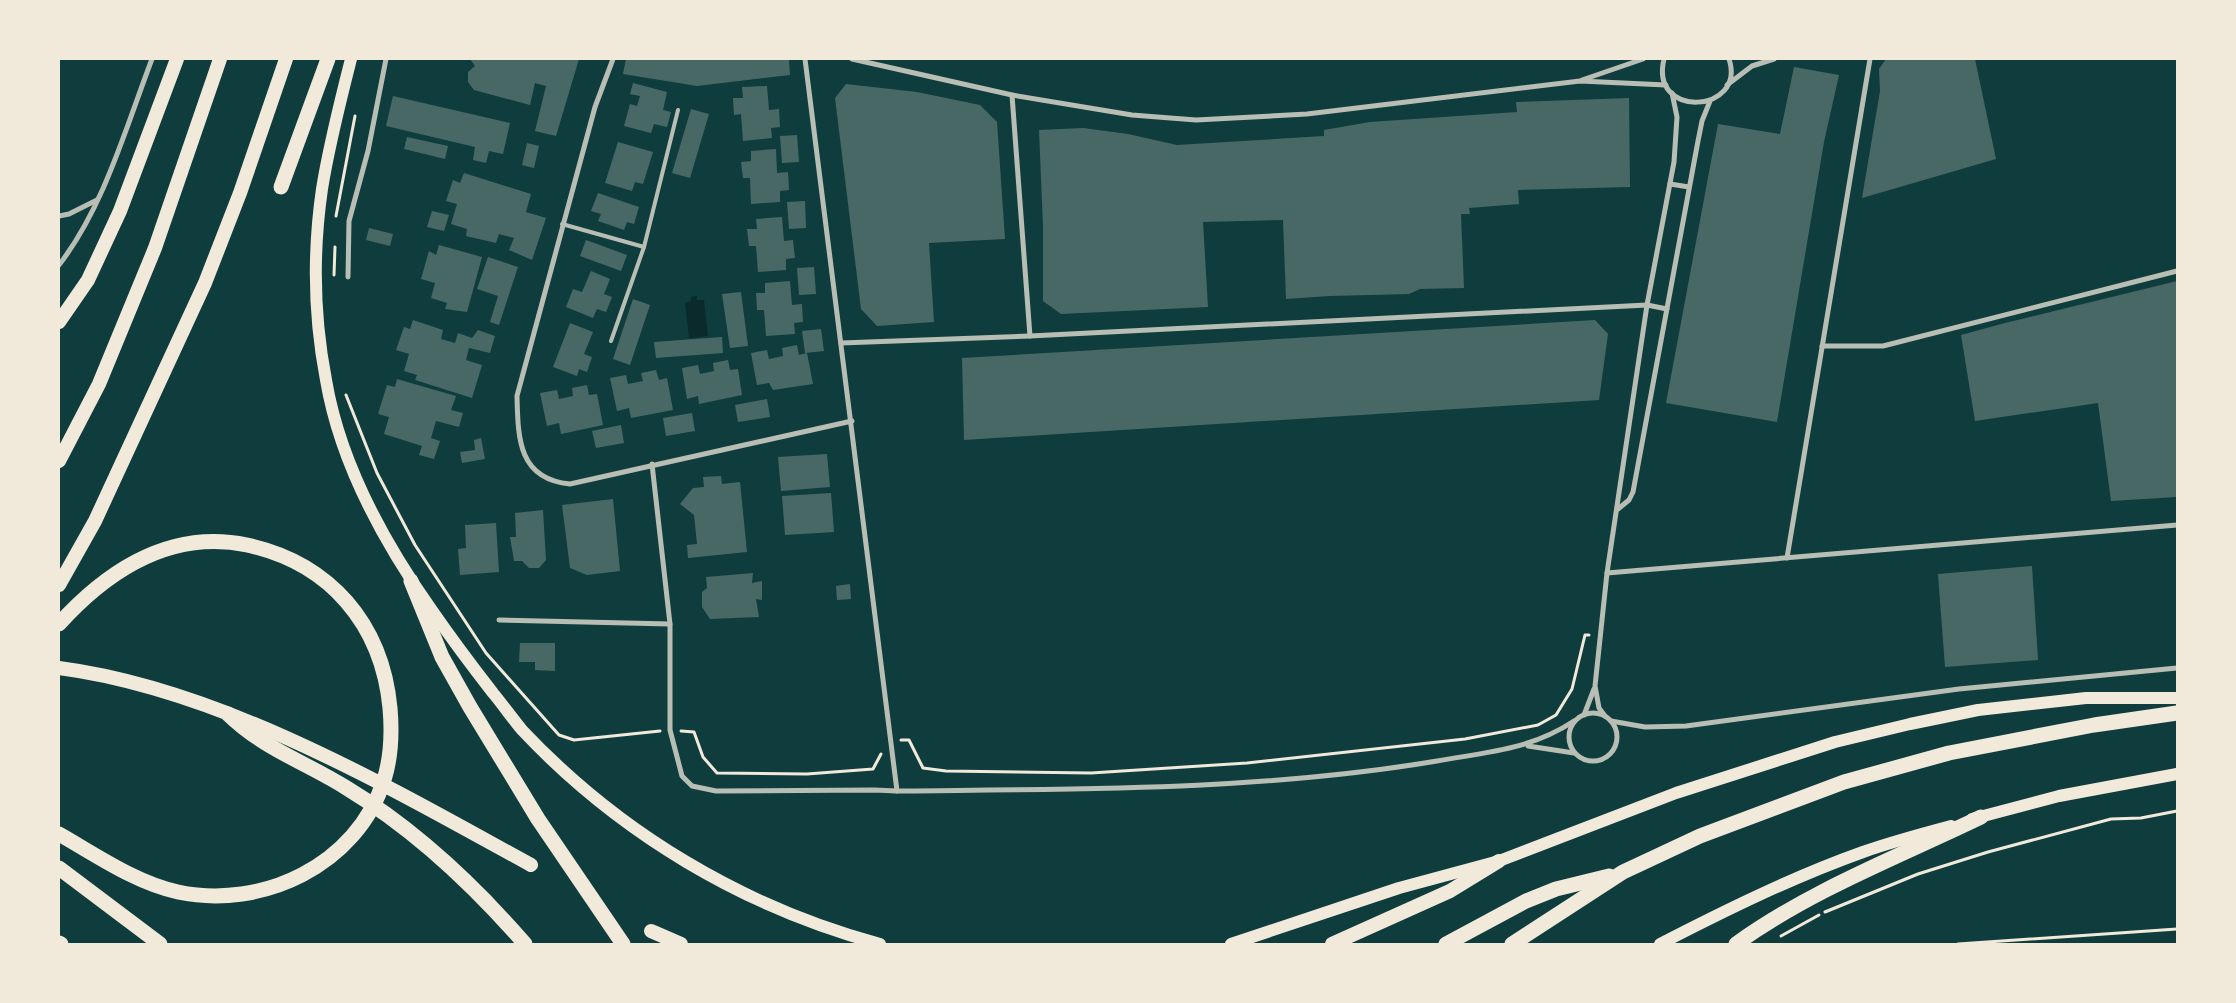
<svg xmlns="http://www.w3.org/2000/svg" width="2236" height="1003" font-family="'Asap Condensed',sans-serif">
  <rect width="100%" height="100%" fill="#0f3d3e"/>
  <polygon fill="#0a2a2b" points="697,296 697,300 704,300 708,336 689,338 685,303 691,301 691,297"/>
  <g fill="#486865">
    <polygon points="470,59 579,59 556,136 535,131 546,86 535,83 530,105 474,90 468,82 468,72 475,66"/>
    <polygon points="626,59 789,59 790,75 697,86 623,74"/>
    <polygon points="1886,59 1975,59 1996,159 1862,198 1880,91 1879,69"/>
    <polygon points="1794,67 1839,75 1824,142 1777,422 1666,403 1718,124 1780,134"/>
    <polygon points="633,83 667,92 663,110 671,112 667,127 654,124 651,133 624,126 630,104 637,106 640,96 630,94"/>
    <polygon points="846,84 917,92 980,105 997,122 1005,239 929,243 934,322 877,326 861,309 835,98"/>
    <polygon points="767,86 769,110 779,109 780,127 771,128 772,138 743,141 741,114 734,115 733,98 743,98 742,87"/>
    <polygon points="393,96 510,123 503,154 489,151 486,163 473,160 475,147 386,126"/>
    <polygon points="1629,98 1630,187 1518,190 1519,204 1469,208 1470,214 1461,214 1464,288 1420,289 1409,294 1330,296 1286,299 1283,220 1203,222 1208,307 1061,314 1043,301 1043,227 1039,130 1083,128 1128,134 1177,145 1324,136 1324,130 1370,122 1517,112 1516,102"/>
    <polygon points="691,109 709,114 690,178 672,173"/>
    <polygon points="797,135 799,162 782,163 780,136"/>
    <polygon points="407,137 448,146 445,159 404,149"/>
    <polygon points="618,142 653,152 643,184 635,182 632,191 605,183"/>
    <polygon points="527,143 539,146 534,168 522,165"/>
    <polygon points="776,149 777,173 788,172 789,190 780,191 780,202 751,204 750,178 743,178 741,162 751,161 751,151"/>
    <polygon points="464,173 531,194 526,212 546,218 532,260 509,250 514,238 499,234 496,243 466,236 467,229 451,224 457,204 446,201 453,180 460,183"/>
    <polygon points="598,193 639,207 634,224 627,222 624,230 598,221 601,214 591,211"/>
    <polygon points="805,201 806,228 789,229 787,202"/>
    <polygon points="432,211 449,215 444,231 427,227"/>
    <polygon points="782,217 784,241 793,240 795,258 786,259 786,270 758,272 756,246 749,246 747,229 757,229 756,219"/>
    <polygon points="369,228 393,234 390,246 366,240"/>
    <polygon points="586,240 627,255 621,271 580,256"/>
    <polygon points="439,245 482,257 467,312 445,309 447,303 431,298 435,283 421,279 429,251 436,255"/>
    <polygon points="488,257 518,267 499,325 490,322 498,296 477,289"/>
    <polygon points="814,267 816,294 799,295 797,268"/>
    <polygon points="591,271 610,279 604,294 612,297 606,312 597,309 593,318 566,307 573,289 582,292"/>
    <polygon points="790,281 792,305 802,304 803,322 794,323 795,334 766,336 764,310 757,310 756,293 765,293 765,283"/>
    <polygon points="2177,281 2177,497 2111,501 2098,403 1975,421 1961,335 2005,323"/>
    <polygon points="741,292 748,346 730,348 722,294"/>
    <polygon points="633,299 650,305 630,365 613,359"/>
    <polygon points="413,320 443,330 441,339 455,343 458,333 472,338 478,330 495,336 490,353 469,348 466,360 482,365 472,398 415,380 417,375 404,371 409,354 396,350 404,327 410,329"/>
    <polygon points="1595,320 1608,334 1599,400 964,440 962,358"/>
    <polygon points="570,323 593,332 584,354 592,357 587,372 579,369 577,376 553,367"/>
    <polygon points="821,329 824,351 805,353 802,331"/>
    <polygon points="722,337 723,353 656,358 654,342"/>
    <polygon points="797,345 799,355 807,353 813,384 773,390 769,383 757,385 751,353 767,350 769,359 783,356 782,348"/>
    <polygon points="728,360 730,370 738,369 742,395 699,404 698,396 687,399 682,368 698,365 700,374 714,371 713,363"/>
    <polygon points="656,370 659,380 667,378 673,410 631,418 629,408 617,411 610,378 626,375 628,384 643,381 641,373"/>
    <polygon points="397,379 456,396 451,410 463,413 459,427 436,421 431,438 440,441 434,459 419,455 422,446 384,434 389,417 378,414 387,385 395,387"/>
    <polygon points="587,385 589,395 597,394 603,425 561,434 559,423 547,426 540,393 557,390 559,399 573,396 572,388"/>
    <polygon points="767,399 770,417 738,422 735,405"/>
    <polygon points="692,413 695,431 666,436 663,418"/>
    <polygon points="621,425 624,443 596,448 592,431"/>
    <polygon points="481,438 485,459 462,463 460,452 475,450 474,440"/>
    <polygon points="827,454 830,487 781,491 778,457"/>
    <polygon points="721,476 722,484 740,482 747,552 688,558 687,545 697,544 694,515 680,504 693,488 704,487 703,477"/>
    <polygon points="831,493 834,532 785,535 782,496"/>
    <polygon points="613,499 620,571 587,575 570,568 562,505"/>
    <polygon points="543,510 546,560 539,568 529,568 522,561 514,561 510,537 516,537 515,513"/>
    <polygon points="496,523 499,572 460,575 458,549 466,548 465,525"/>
    <polygon points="2032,566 2038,660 1945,667 1938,574"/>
    <polygon points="753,573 752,583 762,581 762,600 756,599 759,617 710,619 702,607 702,592 707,588 706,577"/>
    <polygon points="850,584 851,599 837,600 836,586"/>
    <polygon points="520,643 555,643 555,671 535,670 535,662 519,662"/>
  </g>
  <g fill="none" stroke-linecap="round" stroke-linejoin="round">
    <g stroke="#f1e9da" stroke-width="3">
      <polyline points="336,216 355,116"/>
      <polyline points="334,275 335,247"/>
      <polyline points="346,395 377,473 415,545 486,653 559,735 574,740 660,731"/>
      <polyline points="681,731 694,732 703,757 717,773 807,774 873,769 881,754"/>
      <polyline points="901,740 909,740 923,768 946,771 1091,773 1247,763 1465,739 1538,725 1556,715 1572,689 1585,635 1589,635"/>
      <polyline points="1825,912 1918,874 1988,852 2111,819 2141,818 2177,811"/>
      <polyline points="1781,936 1819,915"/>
      <polyline points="1958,944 2177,929"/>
    </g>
    <g stroke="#b8beb3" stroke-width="4">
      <polyline points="562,224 644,247"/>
      <polyline points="611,341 644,247 678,110"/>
    </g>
    <g stroke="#b8beb3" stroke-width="5">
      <path d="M613,59l-18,48 -78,289c1,42 1,83 53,88l282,-63"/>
      <polyline points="805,59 897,791"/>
      <polyline points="852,59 1012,95 1132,115 1196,120 1307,114 1580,81 1666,85"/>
      <path d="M1664,59c-15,61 83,54 65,0"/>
      <polyline points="1582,80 1643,59"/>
      <polyline points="1727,85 1752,66 1774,59"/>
      <polyline points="1012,95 1030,336"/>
      <polyline points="1670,184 1689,187"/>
      <polyline points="59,216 69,214 97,200"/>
      <path d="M59,265c45,-58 67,-138 93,-206"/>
      <polyline points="348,277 349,221 368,151 386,59"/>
      <polyline points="841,343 1030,336 1647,305 1667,309"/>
      <polyline points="1822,346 1883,346 2177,271"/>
      <path d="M652,464l18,160v106l12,46 10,10 24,5 158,-1 23,1c180,-2 361,0 540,-30 50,-9 93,-11 137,-40"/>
      <polyline points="1618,509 1629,500 1633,492 1698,141 1702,121 1710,101"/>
      <polyline points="1787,558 1870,59"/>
      <polyline points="1607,573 2177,525"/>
      <polyline points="499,620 670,624"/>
      <circle cx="1593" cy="737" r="24"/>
      <polyline points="1584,715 1594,689"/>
      <polyline points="1605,716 1599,708 1595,686 1607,573 1647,305 1674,162 1677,117 1672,93"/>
      <polyline points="1611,721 1645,727 1686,726 1959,689 2177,668"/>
      <polyline points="1528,746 1574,753"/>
    </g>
    <g stroke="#f1e9da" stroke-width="12">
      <path d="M351,59c-11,43 -22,86 -29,130 -9,62 -8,129 4,191 14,83 57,161 105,229 20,29 41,57 62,84 10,12 19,25 29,37 97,103 221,177 358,214"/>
      <polyline points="1972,819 2059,796 2177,774"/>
      <polyline points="1231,944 1399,888 1499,861 1676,793 1835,742 1910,724 1978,710 2086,698 2177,698"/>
      <path d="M1660,944c66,-34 133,-67 203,-92 28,-10 58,-18 88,-26"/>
    </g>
    <g stroke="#f1e9da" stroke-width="14">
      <polyline points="59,322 88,280 120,211 177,59"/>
      <polyline points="59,461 99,384 155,248 220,59"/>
      <polyline points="59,585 95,521 205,283 240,193 286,59"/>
      <path d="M59,668c162,21 330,119 472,197"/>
      <polyline points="651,931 681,944"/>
      <polyline points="1332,944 1450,891 1499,861"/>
    </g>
    <g stroke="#f1e9da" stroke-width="15">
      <polyline points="281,187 328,59"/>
      <polyline points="411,581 442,657 470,707 538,819 623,944"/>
      <path d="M59,624c49,-54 111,-95 188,-79 83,18 135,79 143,163 2,23 1,50 -6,72 -27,85 -122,130 -206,112 -42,-9 -82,-37 -119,-58"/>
      <path d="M228,714c36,35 75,47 117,73 68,41 128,97 180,157"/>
      <polyline points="59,868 160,944"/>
      <polyline points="59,943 61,944"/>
      <polyline points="1446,944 1526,901 1556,889 1609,876"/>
      <polyline points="1512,944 1623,872 1700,836 1844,782 1949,753 2094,725 2177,713"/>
      <path d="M1736,944c75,-54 162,-87 245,-127"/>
    </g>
  </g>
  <rect width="2236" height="1003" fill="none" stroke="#f1e9da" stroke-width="120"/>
</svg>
